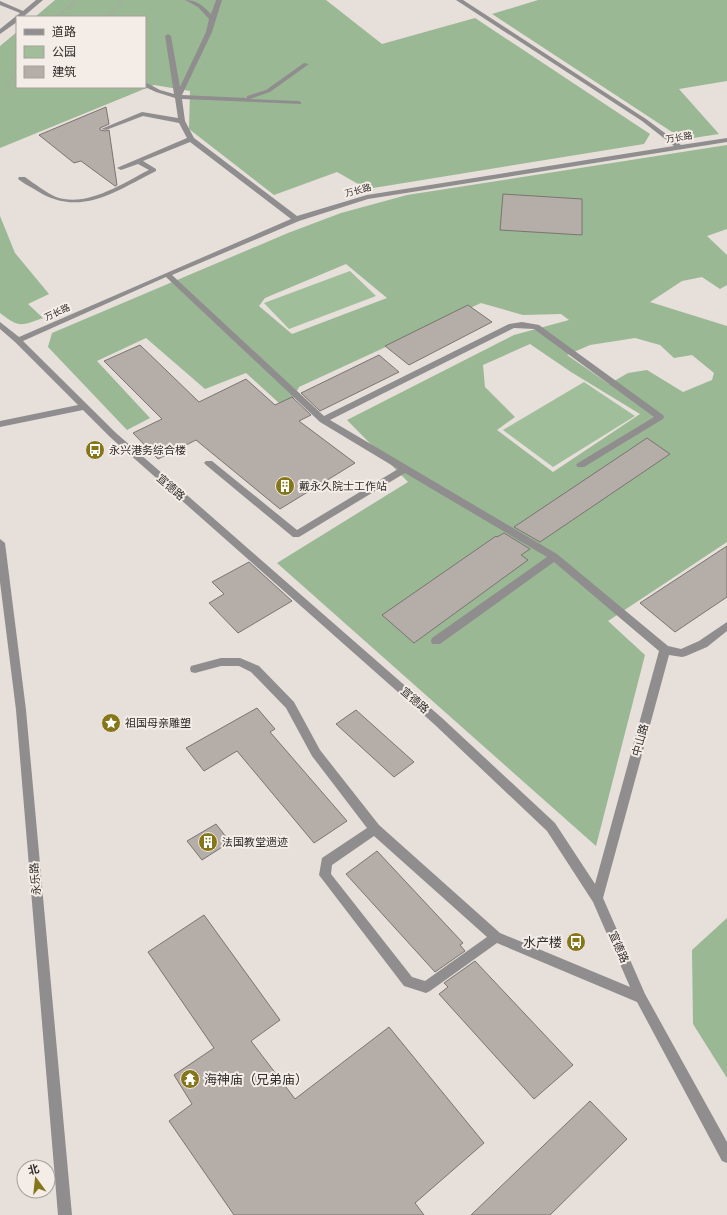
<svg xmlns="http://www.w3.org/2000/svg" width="727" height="1215" font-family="Quicksand,'Noto Sans SC',sans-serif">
  <rect width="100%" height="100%" fill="#e6dfda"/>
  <g fill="#a1be9b">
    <polygon points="350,271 376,296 289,329 264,303"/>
    <polygon points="584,382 635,416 553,467 503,430"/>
  </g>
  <g fill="#9bb894" fill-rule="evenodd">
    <polygon points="55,0 326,0 382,44 475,18 650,134 644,144 367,189 337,172 274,195 189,129 190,91 154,85 0,148 0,46 17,32 17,87 145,87 145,17 35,17"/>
    <polygon points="538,0 727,0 727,81 679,89 719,134 693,138 672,132 492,14"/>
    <path d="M727,145v84l-20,7 20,19v30l-7,4 -18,-12 -20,4 -32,21 77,24v216l-119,79 37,34 -49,191 -319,-283 131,-81 -61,-62 167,-85 55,-15 -8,-6 -38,1 -42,-12 -182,84 -13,26 -83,28 76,-38 -33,-30 -41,16 -59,-51 -49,23 53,57 -23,12 -79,-83 4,-14 236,-100 53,-20 66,-18zM346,264l41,34 -95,36 -33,-28 6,-8zM635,338l25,7 14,13 18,-3 22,18 -2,7 -29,12 -36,-22 -19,3 -19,11 -42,-29 23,-10zM530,344l41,28 69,42 -87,58 -56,-42 18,-13 -30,-30 -2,-22z"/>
    <path d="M0,216l15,37 34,41 -21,10 15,14c-22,8 -24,10 -43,-5z"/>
    <polygon points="727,918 727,1078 693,1024 692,950"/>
  </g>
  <g fill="#b4ada8" stroke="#7b7470">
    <polygon points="106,107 109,124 100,128 100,130 106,131 109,130 117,185 115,186 81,161 74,163 39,135"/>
    <polygon points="503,194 582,199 582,235 500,230"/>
    <polygon points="468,305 492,322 409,365 385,346"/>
    <polygon points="140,345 199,402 246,379 275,405 292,397 311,415 299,421 355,463 280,509 196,440 158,459 133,433 162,419 104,361"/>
    <polygon points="379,355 399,372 320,411 301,393"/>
    <polygon points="647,438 670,454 540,542 514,527"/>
    <polygon points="504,533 530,549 521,555 528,560 414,643 382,615 496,536 497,537"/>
    <polygon points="727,546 727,597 675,632 640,603"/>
    <polygon points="249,562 292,601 238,633 209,603 224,594 212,582"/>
    <polygon points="257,708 275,729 270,732 347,821 314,843 237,751 204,771 186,748"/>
    <polygon points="356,710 414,762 394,777 336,724"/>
    <polygon points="216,824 230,842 202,860 187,841"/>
    <polygon points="377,851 463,943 460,945 465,951 435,972 346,874"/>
    <polygon points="204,915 280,1020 251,1041 295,1099 389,1027 484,1143 415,1203 424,1215 234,1215 169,1121 192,1104 174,1075 214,1048 148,952"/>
    <polygon points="475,961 573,1065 534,1099 439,994 448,987 444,983"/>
    <polygon points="590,1101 627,1139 550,1215 471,1215"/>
  </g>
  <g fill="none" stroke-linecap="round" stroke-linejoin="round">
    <g stroke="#aba6a2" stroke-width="1.5" stroke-dasharray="2 1.5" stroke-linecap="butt">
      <polyline points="57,17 76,0"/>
      <polyline points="107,17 124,0"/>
      <polyline points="4,91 17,71"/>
    </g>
    <g fill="#908d8f" fill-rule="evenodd">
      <polygon points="36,0 43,0 23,17 17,17 17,22 0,34 0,29 20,13 0,5 0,1 23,11"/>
      <path d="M185,0c12,0 18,6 26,14l5,-14h6l-10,32 -30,63 65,3v-2l19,-6 38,-27 5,1 -39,28 -20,7 49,2 2,1v2l-119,-5 3,22 9,17 103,78 70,-21 307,-49 -32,-25 -186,-121h7l183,119 35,26 46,-7v4l-359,57 -69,22 -127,54 152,141 185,-92 13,-2 17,3 124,90 1,2 -1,2 -79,48h-6l-2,-2 2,-2 76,-46 -120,-88 -20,-1 -184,92 227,134 111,92 13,3 18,-8 28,-19v9l-20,16 -21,9 -4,1 -13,-2 -66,243 42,96 82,148v21l-5,-2 -85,-159 -140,-59 -67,48 -4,2 -22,-7 -85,-111 3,-17 45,-30 -55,-72 -26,-48 -35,-36 -12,-6h-18l-26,7 -4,-1 -1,-3 1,-3 30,-8h19l19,8 35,36 26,48 59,75 121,108 130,54 -37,-85 -46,-71 -113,-107 -324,-287 -27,-27 -83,17v-6l78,-16 -63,-63 -15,-13v-7l19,15 272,-118 -101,-77 -47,19 13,8v2c-42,21 -77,48 -122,18 -5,-3 -11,-6 -16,-10l1,-2h6c10,7 20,15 31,20 31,11 67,-14 93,-27l-11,-6 -17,6 -4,-2 2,-1 68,-29 -8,-15 -36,-7 -37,14 -5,-1 41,-17 36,6 -3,-20 -19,-6 -11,-5v-5l15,8 14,4 -9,-58 3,-2 3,2 9,51 26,-55 3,-13 -11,-12zM166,277l154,145 78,47 -101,61 -85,-69h-6l-2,2 2,2 87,72h6l106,-64 142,84 -115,81 -1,3 1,3h8l114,-82 105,89 -64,233 -40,-61 -113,-105 -326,-285 -93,-92zM374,836l113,101 -62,44 -13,-4 -81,-103 1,-9z"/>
      <polygon points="0,539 5,543 26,710 72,1215 58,1215 16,710 0,582"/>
    </g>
  </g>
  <defs>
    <g id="bus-disc" transform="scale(1)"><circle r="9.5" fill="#857619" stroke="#f4ece7"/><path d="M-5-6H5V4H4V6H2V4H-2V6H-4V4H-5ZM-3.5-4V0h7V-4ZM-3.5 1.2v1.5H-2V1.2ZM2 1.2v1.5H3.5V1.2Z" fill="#fff"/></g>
    <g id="building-disc" transform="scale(1)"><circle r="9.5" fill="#857619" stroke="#f4ece7"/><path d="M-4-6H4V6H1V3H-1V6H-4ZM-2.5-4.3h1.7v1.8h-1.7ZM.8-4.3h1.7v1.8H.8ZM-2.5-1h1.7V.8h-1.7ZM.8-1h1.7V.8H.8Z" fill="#fff"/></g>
    <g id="sight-disc" transform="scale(1)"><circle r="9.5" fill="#857619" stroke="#f4ece7"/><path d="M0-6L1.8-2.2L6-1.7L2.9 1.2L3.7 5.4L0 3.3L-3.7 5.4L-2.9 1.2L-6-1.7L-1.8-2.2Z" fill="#fff"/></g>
    <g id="temple-disc" transform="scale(1)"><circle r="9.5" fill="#857619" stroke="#f4ece7"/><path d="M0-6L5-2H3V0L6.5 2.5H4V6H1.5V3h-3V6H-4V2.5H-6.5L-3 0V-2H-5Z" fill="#fff"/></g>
  </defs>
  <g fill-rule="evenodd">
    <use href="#bus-disc" x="95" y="450"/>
    <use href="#building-disc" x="285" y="486"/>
    <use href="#sight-disc" x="111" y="723"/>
    <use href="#building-disc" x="208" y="842"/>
    <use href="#bus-disc" x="576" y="942"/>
    <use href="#temple-disc" x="190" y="1079"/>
  </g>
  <g text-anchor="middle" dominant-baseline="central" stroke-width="4" stroke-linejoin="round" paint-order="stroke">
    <g font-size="9" fill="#2f2d2b" stroke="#f4ece7">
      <text transform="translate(679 137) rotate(-9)">万长路</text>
      <text transform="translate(358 190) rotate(-15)">万长路</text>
      <text transform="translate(57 312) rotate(-24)">万长路</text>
    </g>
    <g font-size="11" fill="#2f2d2b" stroke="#f4ece7" text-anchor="start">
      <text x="109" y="450">永兴港务综合楼</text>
      <text x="299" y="486">戴永久院士工作站</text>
      <text x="125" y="723">祖国母亲雕塑</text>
      <text x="222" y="842">法国教堂遗迹</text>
    </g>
    <g font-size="11" fill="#2f2d2b" stroke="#f4ece7">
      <text transform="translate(171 487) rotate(41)">宣德路</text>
      <text transform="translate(415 700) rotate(41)">宣德路</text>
      <text transform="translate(640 740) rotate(-75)">中山路</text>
      <text transform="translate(35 879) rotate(-95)">永乐路</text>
      <text transform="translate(619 947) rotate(66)">宣德路</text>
    </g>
    <g font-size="13" fill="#2f2d2b" stroke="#f4ece7" text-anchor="end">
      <text x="562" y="942">水产楼</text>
      <text x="204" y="1079" text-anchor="start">海神庙（兄弟庙）</text>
    </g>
  </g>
  <rect x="16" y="16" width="130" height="72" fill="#f4ece7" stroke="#a5a09c"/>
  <rect x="24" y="29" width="20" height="6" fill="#908d8f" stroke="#a5a09c"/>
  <text x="52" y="36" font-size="12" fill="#2f2d2b">道路</text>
  <rect x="24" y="46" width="20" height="12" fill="#a1be9b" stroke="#a5a09c"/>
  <text x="52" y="56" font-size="12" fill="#2f2d2b">公园</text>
  <rect x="24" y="66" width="20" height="12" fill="#b4ada8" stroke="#a5a09c"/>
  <text x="52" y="76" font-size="12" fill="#2f2d2b">建筑</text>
  <g transform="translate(36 1179) rotate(345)"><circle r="19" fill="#f4ece7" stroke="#a5a09c"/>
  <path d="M0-3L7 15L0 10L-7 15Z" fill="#857619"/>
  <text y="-6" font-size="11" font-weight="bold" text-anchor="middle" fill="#2f2d2b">北</text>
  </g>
</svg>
